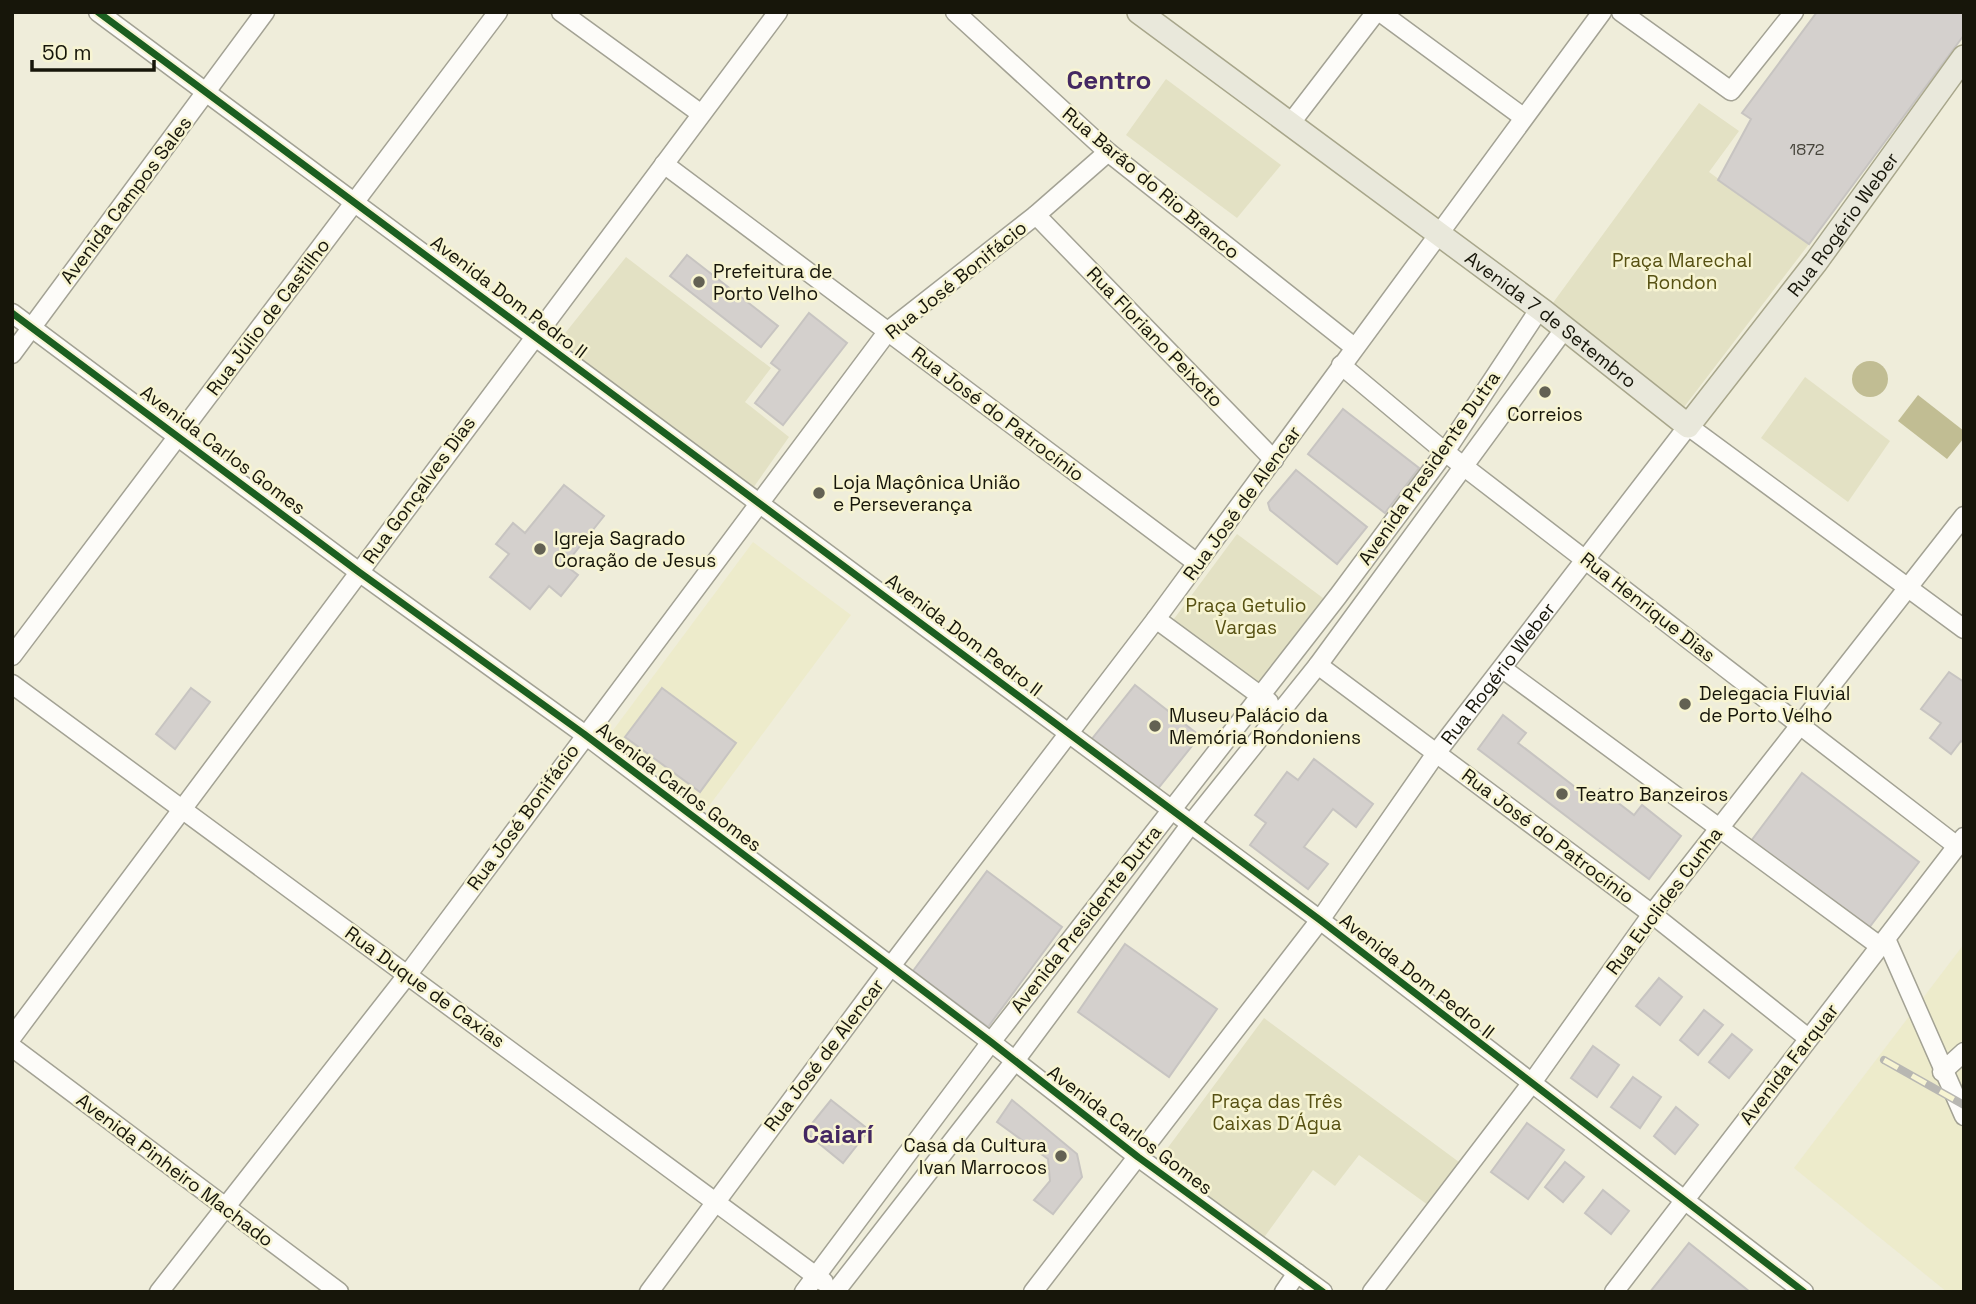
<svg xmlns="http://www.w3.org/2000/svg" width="1976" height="1304" font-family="'Space Grotesk',sans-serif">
  <rect width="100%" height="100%" fill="#efedda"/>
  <g fill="#edebcb">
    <polygon points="753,542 851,615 706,810 608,737"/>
    <polygon points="1964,944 1964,1292 1947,1292 1794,1168"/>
  </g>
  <g fill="#e3e1c4">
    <polygon points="1166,79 1281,165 1237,218 1126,135"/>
    <polygon points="1699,103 1739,131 1709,172 1809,244 1681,411 1547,311"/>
    <polygon points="626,257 771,368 745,402 789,437 751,491 557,354 558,342"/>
    <polygon points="1805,377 1890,441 1848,502 1761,438"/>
    <polygon points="1237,534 1327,601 1254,698 1165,631"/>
    <polygon points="1264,1018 1459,1162 1428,1205 1359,1155 1335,1186 1313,1170 1260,1243 1155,1165"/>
  </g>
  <g fill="#c1bd93">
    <circle cx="1870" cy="379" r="18"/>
    <polygon points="1918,395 1964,431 1964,438 1947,459 1898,421"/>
  </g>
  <g fill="#d4d0cd" stroke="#c7c4c1" stroke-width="2">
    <polygon points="1817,12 1964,12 1964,35 1809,244 1718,180 1751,119 1742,113"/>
    <polygon points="687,255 778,326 761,347 670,276"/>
    <polygon points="809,313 847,343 783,425 755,403 780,370 771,363"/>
    <polygon points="1343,409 1419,468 1385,513 1308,454"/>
    <polygon points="1296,470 1367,527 1337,564 1270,510 1268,503"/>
    <polygon points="564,485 604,516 565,565 578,575 561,596 549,586 530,609 490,577 509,554 496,544 513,523 525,533"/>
    <polygon points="1949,672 1964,682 1964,743 1961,741 1951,754 1930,738 1941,723 1921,709"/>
    <polygon points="1135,685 1200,736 1156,791 1091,740"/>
    <polygon points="191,688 210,702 175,749 156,734"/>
    <polygon points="662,688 736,743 700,792 625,737"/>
    <polygon points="1503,715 1526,733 1518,743 1592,800 1600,789 1634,815 1642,805 1681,836 1649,879 1478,749"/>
    <polygon points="1314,759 1373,804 1356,827 1333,809 1304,847 1328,864 1308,889 1250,845 1266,823 1255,815 1287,772 1298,780"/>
    <polygon points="1802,773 1919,862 1868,929 1751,841"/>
    <polygon points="987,871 1062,927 988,1027 913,971"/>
    <polygon points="1125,944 1217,1009 1169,1077 1078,1012"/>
    <polygon points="1659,978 1682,997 1660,1025 1636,1006"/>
    <polygon points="1704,1010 1723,1025 1698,1055 1680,1040"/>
    <polygon points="1732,1034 1752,1050 1729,1078 1709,1062"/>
    <polygon points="1593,1046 1619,1065 1597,1097 1571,1078"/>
    <polygon points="1633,1077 1661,1097 1640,1128 1611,1107"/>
    <polygon points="831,1100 869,1130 843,1163 805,1132"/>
    <polygon points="1012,1100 1077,1154 1082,1177 1053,1214 1034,1200 1050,1181 1048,1159 997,1122"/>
    <polygon points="1676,1107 1698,1125 1675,1154 1654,1136"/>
    <polygon points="1527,1123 1564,1150 1528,1199 1491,1172"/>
    <polygon points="1565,1162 1584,1177 1563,1202 1545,1187"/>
    <polygon points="1603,1190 1629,1211 1611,1234 1585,1213"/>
    <polygon points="1689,1243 1750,1292 1650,1292"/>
  </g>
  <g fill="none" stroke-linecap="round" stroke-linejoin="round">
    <g stroke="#a3a294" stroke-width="21">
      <g id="minor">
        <polyline points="98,12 1320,920 1804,1292"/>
        <polyline points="561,12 700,113"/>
        <polyline points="955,12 1108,152 1354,347"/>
        <polyline points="1380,12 1523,117"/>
        <polyline points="1621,12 1731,91 1794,12"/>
        <polyline points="1290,124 1376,12"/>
        <polyline points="664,164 1197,563"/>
        <polyline points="1036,215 1274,460"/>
        <polyline points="12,313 359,572 584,734 991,1042 1138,1157 1323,1292"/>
        <polyline points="12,354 265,12"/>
        <polyline points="1341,365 1445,452 1957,846"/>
        <polyline points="1156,619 1269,702"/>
        <polyline points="12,656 498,12"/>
        <polyline points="1318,665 1652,914 1808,1038"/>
        <polyline points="1503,669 1881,947"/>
        <polyline points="12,684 824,1282"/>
        <polyline points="1887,941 1964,1116"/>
        <polyline points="12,1037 778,12"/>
        <polyline points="12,1047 339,1292"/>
        <polyline points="1942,1072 1964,1052"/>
        <polyline points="159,1292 408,974 888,331 1036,215 1108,152"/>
        <polyline points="649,1292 891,966 1156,619 1602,12"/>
        <polyline points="804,1292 991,1042 1338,596 1445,452 1540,308"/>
        <polyline points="835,1292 1014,1062 1190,825 1318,665 1565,328"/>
        <path id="s1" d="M1033,1292l287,-372 117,-168 251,-326 276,203"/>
        <polyline points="1284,1292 1297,1273"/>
        <polyline points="1372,1292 1531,1084 1652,914 1964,516"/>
        <polyline points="1614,1292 1964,837"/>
      </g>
    </g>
    <g stroke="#a8a68b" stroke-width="26">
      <g id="major">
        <path id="s2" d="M1139,12l404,299 145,115 128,-164 148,-205"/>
      </g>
    </g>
    <use href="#minor" stroke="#fdfcf9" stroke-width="18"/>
    <use href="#major" stroke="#e9e8db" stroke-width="23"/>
    <g stroke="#b8b7b2" stroke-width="8">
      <polyline id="rail" points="1884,1060 1964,1105"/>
    </g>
    <use href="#rail" stroke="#f7f4d2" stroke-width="5" stroke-dasharray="16" stroke-linecap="butt"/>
    <g stroke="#f7f4d2" stroke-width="11">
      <g id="cycleway">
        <polyline points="98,12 1320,920 1804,1292"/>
        <polyline points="12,313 359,572 584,734 991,1042 1138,1157 1323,1292"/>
      </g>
    </g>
    <use href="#cycleway" stroke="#1b5e20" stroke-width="7"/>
  </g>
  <g fill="#636153" stroke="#f7f4d2" stroke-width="2.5">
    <circle cx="699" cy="282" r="7"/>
    <circle cx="1545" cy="392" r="7"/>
    <circle cx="819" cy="493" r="7"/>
    <circle cx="540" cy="549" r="7"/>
    <circle cx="1685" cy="704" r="7"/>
    <circle cx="1155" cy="726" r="7"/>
    <circle cx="1562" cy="794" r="7"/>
    <circle cx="1061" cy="1156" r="7"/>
  </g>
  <g text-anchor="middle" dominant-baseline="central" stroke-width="5" stroke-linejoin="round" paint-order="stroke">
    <g font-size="16" fill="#46443b">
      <text x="1807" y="149">1872</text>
    </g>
    <g font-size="19" fill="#17160a" stroke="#f7f4d2">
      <text transform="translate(1151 183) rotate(40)">Rua Barão do Rio Branco</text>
      <text transform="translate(126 200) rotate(-53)">Avenida Campos Sales</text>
      <text stroke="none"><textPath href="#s2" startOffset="942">Rua Rogério Weber</textPath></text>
      <text transform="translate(956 280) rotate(-39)">Rua José Bonifácio</text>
      <text transform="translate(509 297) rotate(37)">Avenida Dom Pedro II</text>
      <text transform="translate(268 317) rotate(-53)">Rua Júlio de Castilho</text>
      <text stroke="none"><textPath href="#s2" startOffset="514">Avenida 7 de Setembro</textPath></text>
      <text transform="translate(1155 337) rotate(46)">Rua Floriano Peixoto</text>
      <text transform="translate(998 414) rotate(37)">Rua José do Patrocínio</text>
      <text transform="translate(223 450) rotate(37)">Avenida Carlos Gomes</text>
      <text transform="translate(1429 468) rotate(-55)">Avenida Presidente Dutra</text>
      <text transform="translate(419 490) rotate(-54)">Rua Gonçalves Dias</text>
      <text transform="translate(1242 503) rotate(-54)">Rua José de Alencar</text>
      <text transform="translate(1648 607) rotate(38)">Rua Henrique Dias</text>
      <text transform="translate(964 635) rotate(37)">Avenida Dom Pedro II</text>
      <text stroke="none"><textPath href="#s1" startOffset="774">Rua Rogério Weber</textPath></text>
      <text transform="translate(679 787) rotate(37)">Avenida Carlos Gomes</text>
      <text transform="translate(523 817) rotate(-54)">Rua José Bonifácio</text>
      <text transform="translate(1548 836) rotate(37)">Rua José do Patrocínio</text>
      <text transform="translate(1664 901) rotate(-53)">Rua Euclides Cunha</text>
      <text transform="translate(1086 919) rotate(-52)">Avenida Presidente Dutra</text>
      <text transform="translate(1417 976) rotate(38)">Avenida Dom Pedro II</text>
      <text transform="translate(425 987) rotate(36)">Rua Duque de Caxias</text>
      <text transform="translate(824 1055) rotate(-53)">Rua José de Alencar</text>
      <text transform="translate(1789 1064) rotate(-52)">Avenida Farquar</text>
      <text transform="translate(1130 1130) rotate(37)">Avenida Carlos Gomes</text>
      <text transform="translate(175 1170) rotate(37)">Avenida Pinheiro Machado</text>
    </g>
    <g font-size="19" fill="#575113" stroke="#f7f4d2">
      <text x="1682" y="260">Praça Marechal<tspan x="1682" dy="22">Rondon</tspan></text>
      <text x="1246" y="605">Praça Getulio<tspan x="1246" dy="22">Vargas</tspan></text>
      <text x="1277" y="1101">Praça das Três<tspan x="1277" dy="22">Caixas D´Água</tspan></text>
    </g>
    <g font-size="19" fill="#17160a" stroke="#f7f4d2" text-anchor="start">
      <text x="713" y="271">Prefeitura de<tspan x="713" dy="22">Porto Velho</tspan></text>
      <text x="1545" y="414" text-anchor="middle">Correios</text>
      <text x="833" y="482">Loja Maçônica União<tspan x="833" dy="22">e Perseverança</tspan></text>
      <text x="554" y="538">Igreja Sagrado<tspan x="554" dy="22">Coração de Jesus</tspan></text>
      <text x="1699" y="693">Delegacia Fluvial<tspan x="1699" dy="22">de Porto Velho</tspan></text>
      <text x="1169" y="715">Museu Palácio da<tspan x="1169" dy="22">Memória Rondoniens</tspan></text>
      <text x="1576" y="794">Teatro Banzeiros</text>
      <text x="1047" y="1145" text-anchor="end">Casa da Cultura<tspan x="1047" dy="22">Ivan Marrocos</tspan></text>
    </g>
    <g font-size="26" font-weight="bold" fill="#442862" stroke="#f7f4d2">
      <text x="1109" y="80">Centro</text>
      <text x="838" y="1134">Caiarí</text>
    </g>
  </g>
  <rect width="1976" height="1304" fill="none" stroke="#17160a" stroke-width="28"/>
  <path d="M32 60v10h122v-10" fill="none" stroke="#17160a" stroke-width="3.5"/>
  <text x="42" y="60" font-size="21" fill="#17160a" stroke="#f7f4d2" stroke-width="5" paint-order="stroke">50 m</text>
</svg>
